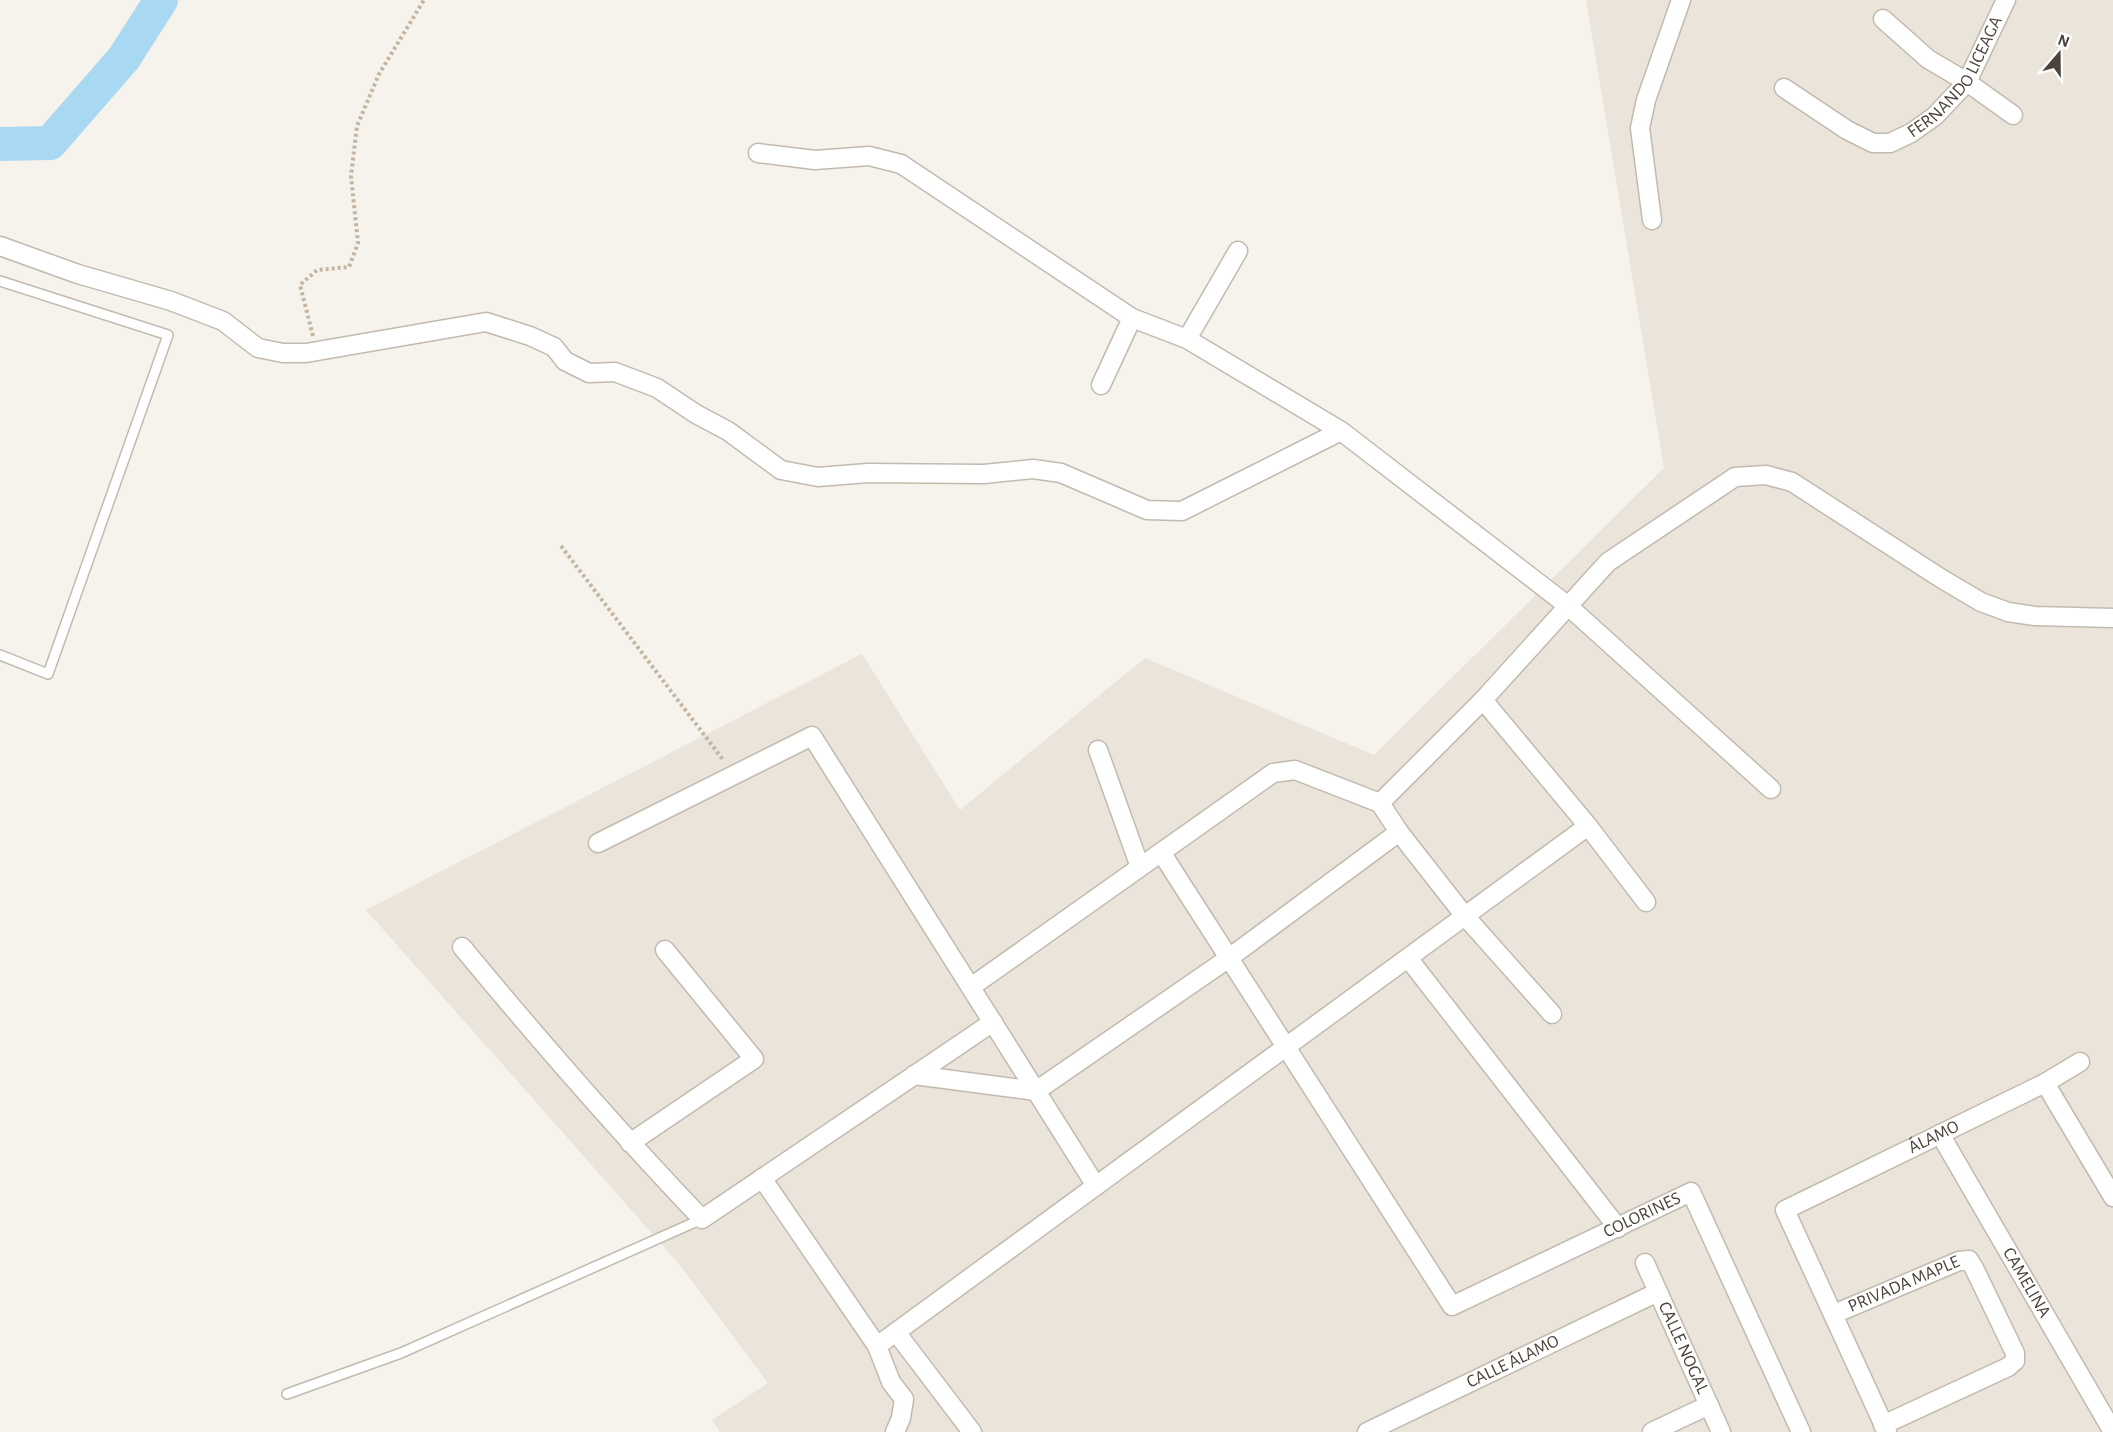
<svg xmlns="http://www.w3.org/2000/svg" width="2113" height="1432" font-family="'Alegreya Sans',sans-serif">
  <rect width="100%" height="100%" fill="#f6f2ec"/>
  <polygon fill="#eae4da" points="1586,0 2113,0 2113,1432 720,1432 712,1420 768,1383 679,1264 366,910 862,654 960,810 1145,658 1374,755 1664,468"/>
  <g fill="none" stroke-linecap="round" stroke-linejoin="round">
    <polyline stroke="#a9d8f2" stroke-width="34" points="0,144 50,143 124,58 161,0"/>
    <g stroke="#c2baae" stroke-width="12">
      <g id="service">
        <polyline points="0,281 168,335 48,674 0,655"/>
        <polyline points="287,1394 401,1353 702,1219"/>
      </g>
    </g>
    <g stroke="#c2baae" stroke-width="21">
      <g id="minor">
        <polyline points="1883,19 1928,59 1967,82 2013,115"/>
        <path id="s1" d="M1784,88l63,42 26,13h17l21,-10 24,-17 32,-34 39,-82"/>
        <polyline points="758,153 815,160 869,156 901,164 1132,318 1187,339 1341,431 1567,605 1771,789"/>
        <polyline points="1652,220 1640,128 1646,100 1681,0"/>
        <polyline points="0,246 78,274 171,301 223,321 258,348 283,353 306,353 486,322 530,336 554,347 565,361 589,373 615,372 657,388 696,414 728,431 781,470 818,477 868,473 984,474 1033,469 1061,473 1147,510 1182,511 1341,431"/>
        <polyline points="1187,339 1238,251"/>
        <polyline points="1101,385 1132,318"/>
        <polyline points="1483,700 1588,826 1646,902"/>
        <polyline points="1098,750 1140,867"/>
        <polyline points="1380,803 1483,700 1608,562 1735,477 1766,475 1792,482 1942,579 1981,602 2008,612 2035,616 2113,618"/>
        <polyline points="598,843 812,736 1096,1186"/>
        <path id="s2" d="M1161,852l291,454 239,-114 110,240"/>
        <path d="M462,947c77,93 156,184 240,272l291,-197"/>
        <polyline points="1408,958 1618,1228"/>
        <polyline points="971,987 1273,773 1295,770 1380,803 1399,832 1464,915 1552,1014"/>
        <polyline points="914,1075 1036,1091 1229,958 1399,832"/>
        <polyline points="2045,1083 2113,1197"/>
        <path id="s3" d="M1940,1134l173,298"/>
        <polyline points="630,1143 754,1059 665,950"/>
        <polyline points="762,1178 877,1346 891,1382 904,1399 901,1418 895,1432"/>
        <path id="s4" d="M1645,1263l76,169"/>
        <path id="s5" d="M1834,1314l125,-53 10,-1 5,8 41,85v8l-7,6 -125,58"/>
        <polyline points="896,1332 972,1432"/>
        <polyline points="877,1346 1588,826"/>
        <path id="s6" d="M1367,1432l291,-140"/>
        <polyline points="1652,1432 1709,1405"/>
        <path id="s7" d="M1887,1432l-102,-222 260,-127 35,-21"/>
      </g>
    </g>
    <g stroke="#c4b59f" stroke-width="4" stroke-dasharray="3 3" stroke-linecap="butt">
      <polyline points="313,336 300,285 317,270 349,267 358,243 351,176 357,126 379,74 424,0"/>
      <polyline points="561,546 724,761"/>
    </g>
    <use href="#service" stroke="#fff" stroke-width="9"/>
    <use href="#minor" stroke="#fff" stroke-width="18"/>
  </g>
  <g text-anchor="middle" dominant-baseline="central" stroke-width="4.5" stroke-linejoin="round" paint-order="stroke">
    <g font-size="18" fill="#4b4339" stroke="#fff">
      <text stroke="none"><textPath href="#s1" startOffset="218">FERNANDO LICEAGA</textPath></text>
      <text stroke="none"><textPath href="#s7" startOffset="410">ÁLAMO</textPath></text>
      <text stroke="none"><textPath href="#s2" startOffset="750">COLORINES</textPath></text>
      <text stroke="none"><textPath href="#s3" startOffset="172">CAMELINA</textPath></text>
      <text stroke="none"><textPath href="#s5" startOffset="76">PRIVADA MAPLE</textPath></text>
      <text stroke="none"><textPath href="#s4" startOffset="93">CALLE NOGAL</textPath></text>
      <text stroke="none"><textPath href="#s6" startOffset="162">CALLE ÁLAMO</textPath></text>
    </g>
  </g>
  <g transform="translate(2059 54) rotate(20)" stroke="#ffffff" stroke-width="4.5" paint-order="stroke">
  <path d="M0-4.5L10 22L0 15L-10 22Z" fill="#4b4339"/>
  <text y="-9" font-size="16" font-weight="bold" text-anchor="middle" fill="#4b4339">N</text>
  </g>
</svg>
